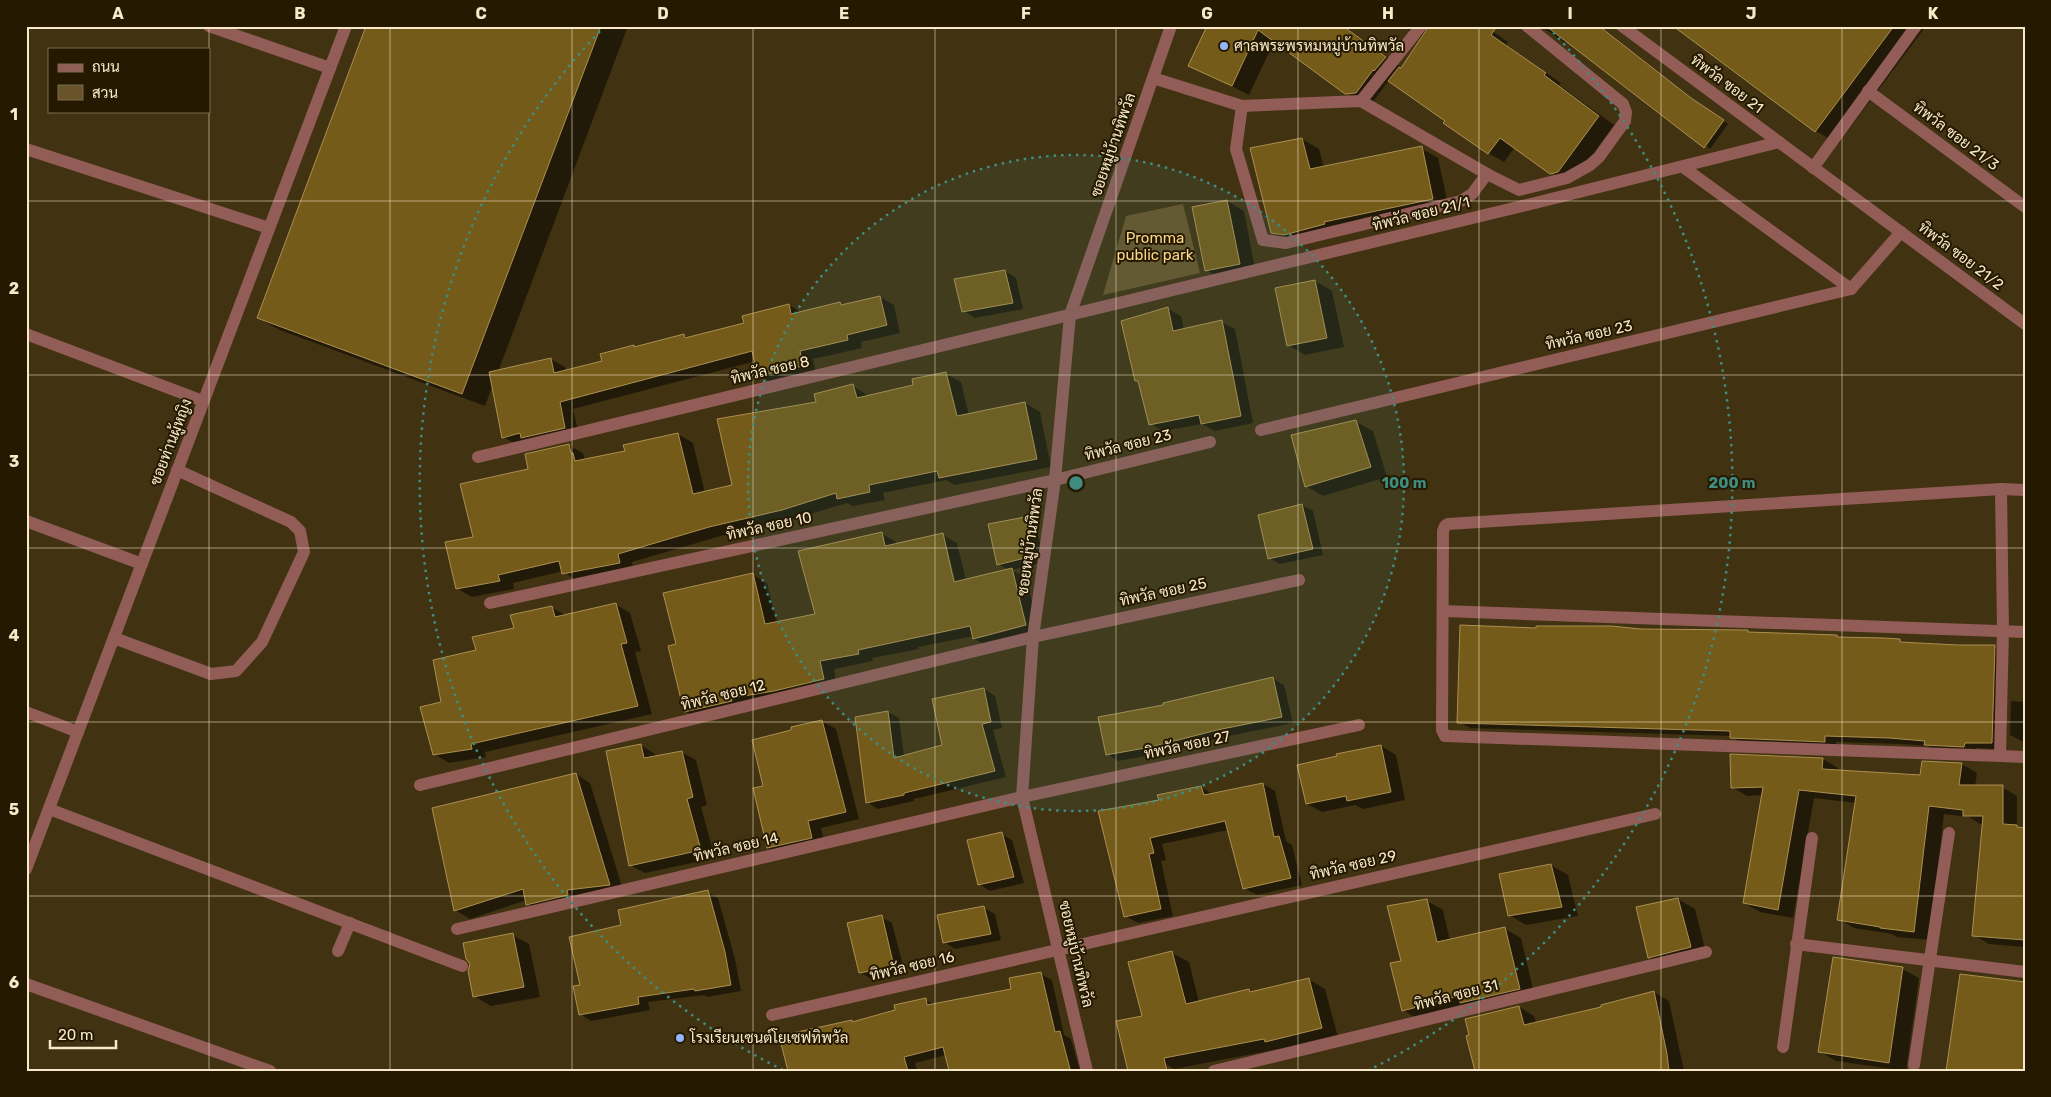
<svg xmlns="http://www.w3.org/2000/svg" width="2051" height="1097" font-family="Rubik,Sarabun,sans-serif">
  <rect width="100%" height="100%" fill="#413211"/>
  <polygon fill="#685428" points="1183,204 1200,273 1103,295 1126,216"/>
  <g fill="#0007" fill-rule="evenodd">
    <polygon points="368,26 628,26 498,372 551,359 565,367 565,371 603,362 633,346 637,348 684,335 689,338 746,324 789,305 802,313 840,303 844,305 880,297 894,305 900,333 861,342 862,348 813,359 816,373 773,384 759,375 756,361 573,409 579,435 517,445 503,437 493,384 485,406 280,330 258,318"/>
    <polygon points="1209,26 1270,26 1374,76 1319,26 1345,26 1402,68 1423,39 1403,26 1485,26 1508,42 1506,45 1561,83 1559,85 1614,125 1574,180 1566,182 1515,147 1504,162 1488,153 1447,121 1389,80 1373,102 1363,103 1346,92 1275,40 1249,95 1190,65"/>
    <polygon points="1541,26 1600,26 1697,103 1728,124 1710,149 1567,41 1565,43"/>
    <polygon points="1675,26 1926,26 1838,144 1816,131"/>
    <polygon points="1302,139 1319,149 1324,168 1421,148 1438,158 1449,209 1289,242 1272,232"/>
    <polygon points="1227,201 1244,211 1256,274 1223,280 1206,270"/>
    <polygon points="1005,271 1016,278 1023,309 975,318 964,311"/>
    <polygon points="1315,281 1332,291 1344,347 1305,355 1288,345"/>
    <polygon points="1168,309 1181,316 1184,330 1221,322 1235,329 1253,423 1215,431 1202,424 1163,431 1150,424 1140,382 1136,381"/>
    <polygon points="946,374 961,382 969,415 1025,403 1040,412 1051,467 955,485 946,480 883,493 885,500 853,506 847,503 797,518 724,535 632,562 634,571 578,582 563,571 513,583 514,589 472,597 458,589 474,538 530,470 568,445 583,453 585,460 626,452 678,434 693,443 705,493 733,486 818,403 853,386 869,396 915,386"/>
    <polygon points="1356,422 1373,431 1387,477 1323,496 1306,486"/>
    <polygon points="1302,505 1313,511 1323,555 1280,564 1269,558"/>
    <path d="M1024,518l12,7 8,37 -32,8 14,8 14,55 -51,14 -15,-8v-3l-56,11 1,2 -47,9 1,3 -39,8 3,18 -138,33 -14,-9 -7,-66 75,-70 14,8 10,40 40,-8 65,-81 14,8 1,2 45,-9 15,8 9,37 43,-10 -11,-6zM944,544h2l11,43 -2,1z"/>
    <polygon points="615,604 630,613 641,651 635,652 652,714 485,752 486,757 449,763 434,754 443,703 477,651 551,607 567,616"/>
    <polygon points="1537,629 1641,630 1836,636 1840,639 1899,641 1903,643 1994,647 2005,653 2003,749 1976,748 1975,752 1937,751 1928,746 1901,744 1836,742 1836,747 1743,744 1731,736 1470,728 1459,722"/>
    <polygon points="1273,679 1284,685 1293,723 1229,736 1163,753 1118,761 1107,754 1165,706"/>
    <polygon points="984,689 995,696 1002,728 993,730 1006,777 914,799 914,801 878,809 867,802 888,712 899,718 904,756 943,746"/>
    <polygon points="2011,701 2025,702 2025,743 2010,735"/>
    <polygon points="822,721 836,729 859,819 821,828 825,845 781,855 768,848 765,787 793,731"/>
    <polygon points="641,745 655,754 656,757 681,752 696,760 707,805 701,807 715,858 645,873 630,865"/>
    <polygon points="1381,746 1396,755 1405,800 1363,809 1355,805 1322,812 1307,804"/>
    <polygon points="1823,759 1838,768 1838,771 1921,777 1962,764 1977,773 1975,787 2002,787 2017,796 2017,827 2025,829 2025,947 1989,944 1974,935 1984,824 1980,824 1969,817 1944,814 1930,940 1896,937 1892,934 1854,928 1839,919 1856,803 1814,798 1793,918 1760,912 1744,903 1763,795 1747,796 1732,787"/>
    <polygon points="576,774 590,783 624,893 542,912 527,904 527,900 470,919 455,910"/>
    <polygon points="1263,784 1275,791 1286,841 1292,845 1302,885 1257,895 1244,888 1228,830 1162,844 1166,860 1161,861 1173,916 1138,923 1125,916 1160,801 1201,787 1213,794"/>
    <polygon points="1001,834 1012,840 1024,883 990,891 979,884"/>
    <polygon points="1551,865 1568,875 1578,916 1526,925 1509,915"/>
    <polygon points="707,892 718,898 735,959 741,991 707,997 704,995 648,1002 650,1010 591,1021 580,1014 582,986 622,926"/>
    <polygon points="1678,899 1695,909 1707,957 1666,967 1649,957"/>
    <polygon points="1427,901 1443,910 1450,941 1505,929 1521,938 1535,997 1419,1020 1403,1010 1402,962"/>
    <polygon points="984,908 995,914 1001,940 955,949 944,942"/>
    <polygon points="881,917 892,923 905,973 871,979 860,972"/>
    <polygon points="512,935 529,944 540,997 491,1006 474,996"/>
    <polygon points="1172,953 1189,962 1199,1002 1249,990 1253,992 1308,979 1325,989 1338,1037 1283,1051 1279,1049 1174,1069 1166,1064 1143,1068 1143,1017"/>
    <polygon points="1902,969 1919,978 1906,1071 1836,1061 1819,1051"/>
    <polygon points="1041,974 1052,980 1064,1035 1071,1039 1080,1071 950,1071 946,1055 915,1063 917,1071 790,1071 851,1021 855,1023 897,1011 926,1000 935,1005 1013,990"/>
    <polygon points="1654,992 1669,1001 1684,1071 1476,1071 1519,1007 1534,1016 1536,1023 1603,1008"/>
  </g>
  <g fill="#755b19" stroke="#ab8f51">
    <polygon points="366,26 601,26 462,394 257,318"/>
    <polygon points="1207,26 1343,26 1386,57 1374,71 1373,70 1356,93 1345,94 1258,30 1232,86 1188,66"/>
    <polygon points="1429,26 1497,26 1491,35 1546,73 1544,75 1599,116 1558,172 1550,174 1500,138 1488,154 1443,123 1445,121 1388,81 1399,67 1401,68"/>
    <polygon points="1546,26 1599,26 1691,98 1724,120 1704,148"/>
    <polygon points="1673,26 1894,26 1815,132"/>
    <polygon points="1302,138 1310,169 1422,146 1433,199 1324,222 1325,224 1284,235 1271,233 1250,148"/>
    <polygon points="1227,200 1240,264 1205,271 1192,207"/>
    <polygon points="1005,270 1013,303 962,312 954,279"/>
    <polygon points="1315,280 1327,338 1287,346 1275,288"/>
    <polygon points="880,296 887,325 847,335 848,340 800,351 803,366 758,376 752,351 560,402 565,428 521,438 520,433 502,438 489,372 551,358 554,373 602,361 600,354 634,345 634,347 684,334 685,338 744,323 742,316 789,304 791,314 840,302 841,305"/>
    <polygon points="1168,307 1173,331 1222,320 1241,416 1201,424 1199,415 1149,425 1138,381 1135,381 1121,321"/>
    <polygon points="946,372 957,416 1025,402 1037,459 939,478 937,471 869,485 870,492 837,499 836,493 782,510 709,527 618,554 620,563 562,574 559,561 498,575 500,581 456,589 445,542 473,537 460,484 528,469 525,454 569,444 571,453 573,453 575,461 625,451 623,445 678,433 693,494 732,485 717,419 816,402 814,394 853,384 857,398 913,385 912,379"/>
    <polygon points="1356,420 1371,467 1305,487 1291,435"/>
    <polygon points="1302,504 1313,549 1268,559 1258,515"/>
    <polygon points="1025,517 1033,556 997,565 988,524"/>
    <polygon points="882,532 885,546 943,533 954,582 1012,568 1026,625 973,639 970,626 858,650 859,654 820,661 824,679 774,691 731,698 732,701 684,712 668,646 676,644 663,593 753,573 765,624 815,614 798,551"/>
    <polygon points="616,603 627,643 621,644 638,706 471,744 472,749 433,755 420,707 441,702 433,660 476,650 472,637 514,628 510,615 552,606 555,617"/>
    <polygon points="1460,625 1536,628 1536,626 1611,626 1641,629 1748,630 1748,632 1837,635 1837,637 1884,638 1900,639 1900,642 1958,645 1995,645 1992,743 1965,743 1964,747 1924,745 1925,741 1889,738 1825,736 1825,742 1730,738 1730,731 1457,723"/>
    <polygon points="1273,677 1282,717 1217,730 1151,747 1106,755 1098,717 1163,705 1163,703"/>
    <polygon points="984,688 991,722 982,724 995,771 904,793 904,795 866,803 855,717 888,711 894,758 942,745 932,699"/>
    <polygon points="822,720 846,812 808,821 812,838 767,848 753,788 763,786 752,740 791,730 791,727"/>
    <polygon points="641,744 644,758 682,751 693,797 687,799 701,850 629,866 606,751"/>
    <polygon points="1381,745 1391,792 1347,801 1346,796 1306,804 1297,765 1337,756 1336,754"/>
    <polygon points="1730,754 1823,758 1822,769 1920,775 1922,761 1962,763 1959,785 2003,785 2003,824 2017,825 2017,827 2025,828 2025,940 1972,936 1983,816 1963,816 1963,810 1929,806 1914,932 1880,928 1880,927 1837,920 1856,796 1799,790 1778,910 1743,903 1763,787 1731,788"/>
    <polygon points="576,773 610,885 567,890 568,895 526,905 523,889 454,911 432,808"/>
    <polygon points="1263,783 1274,837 1279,836 1291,878 1243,889 1225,821 1150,838 1154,853 1149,854 1161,909 1124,917 1098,811 1159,800 1157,795 1201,786 1204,795"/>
    <polygon points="1002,832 1014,877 978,885 967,840"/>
    <polygon points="1551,864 1562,907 1508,916 1499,874"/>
    <polygon points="708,890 725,952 731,985 695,991 694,989 638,997 639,1004 579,1015 573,986 580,985 569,937 621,925 618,910"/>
    <polygon points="1678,898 1691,947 1648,958 1636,907"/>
    <polygon points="1427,899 1437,942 1505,927 1520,989 1460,1003 1459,996 1402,1011 1390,963 1401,961 1387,906"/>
    <polygon points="984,906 991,934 943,943 937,915"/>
    <polygon points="882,915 894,967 859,973 847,923"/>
    <polygon points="513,933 524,987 473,997 468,971 470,964 466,959 463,943"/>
    <polygon points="1172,951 1186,1004 1249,989 1250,992 1309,978 1322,1028 1265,1042 1264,1039 1164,1058 1167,1071 1128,1071 1116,1021 1142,1016 1128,962"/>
    <polygon points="1833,957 1903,967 1889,1063 1818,1052"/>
    <polygon points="1041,972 1055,1032 1060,1031 1070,1069 1058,1071 949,1071 943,1047 904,1057 908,1071 788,1071 779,1036 852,1020 852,1022 895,1010 894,1005 926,998 927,1005 1011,989 1009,978"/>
    <polygon points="1960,974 2025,982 2025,1071 1946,1071"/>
    <polygon points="1654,991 1667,1054 1669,1071 1475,1071 1466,1036 1469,1035 1465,1019 1519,1006 1524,1025 1601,1007 1601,1005"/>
  </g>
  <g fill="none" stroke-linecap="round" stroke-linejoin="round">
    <g stroke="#925c57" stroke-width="12">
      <polyline points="209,26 330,68"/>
      <polyline points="1622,26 2025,324"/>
      <polyline points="1153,78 1242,106 1361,101 1487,174 1519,190 1567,178 1590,165 1599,157 1625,121 1626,112 1623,104 1527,26"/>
      <polyline points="1868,91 2025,207"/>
      <polyline points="1361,101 1421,26"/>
      <polyline points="1242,106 1236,149 1263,240 1286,243 1461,201 1472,194 1487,174"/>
      <polyline points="26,149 269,228"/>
      <polyline points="1683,167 1851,289"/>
      <polyline points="1813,168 1916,26"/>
      <polyline points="26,334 203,401"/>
      <polyline points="1261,430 1851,289 1901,232"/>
      <polyline points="478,457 1535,203 1779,142"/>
      <polyline points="2001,489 2003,631 2000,756 2025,757"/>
      <polyline points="26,521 142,564"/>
      <polyline points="490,603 1055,480 1210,442"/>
      <polyline points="1443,611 2025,632"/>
      <polyline points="114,638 211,674 236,671 262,642 304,552 300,531 291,522 177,470"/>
      <polyline points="26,712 78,732"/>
      <polyline points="2000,756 1445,736 1442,730 1443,531 1445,526 1448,524 2001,489 2025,490"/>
      <polyline points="420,785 1033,637 1299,580"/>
      <polyline points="49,809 462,966"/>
      <polyline points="26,869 346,26"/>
      <polyline points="457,929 1022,797 1359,725"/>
      <polyline points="1796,944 2025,972"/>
      <polyline points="338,951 350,923"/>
      <polyline points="26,984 270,1071"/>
      <polyline points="772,1015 1655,814"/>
      <polyline points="1783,1047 1812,838"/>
      <polyline points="1914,1065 1949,833"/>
      <polyline points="1087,1071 1022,797 1033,637 1055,480 1070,315 1171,26"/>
      <polyline points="1214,1071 1706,952"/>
    </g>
  </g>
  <path fill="none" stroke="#f8e9ca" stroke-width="1" stroke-opacity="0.55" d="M209,26v1045M390,26v1045M572,26v1045M753,26v1045M935,26v1045M1116,26v1045M1298,26v1045M1479,26v1045M1661,26v1045M1842,26v1045M26,201h1999M26,375h1999M26,548h1999M26,722h1999M26,896h1999"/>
  <circle cx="1076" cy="483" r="328" fill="#3e8d80" fill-opacity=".12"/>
  <g fill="none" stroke="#3e8d80" stroke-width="2.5" stroke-dasharray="2.5 5">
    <circle cx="1076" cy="483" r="328"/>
    <path d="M783 1070A656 656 0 0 1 604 27M1548 27A656 656 0 0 1 1369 1070"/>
  </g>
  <g fill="#96b6fd" stroke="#251a01" stroke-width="2">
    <circle cx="1224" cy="46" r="5"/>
    <circle cx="680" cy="1038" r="5"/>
  </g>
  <g text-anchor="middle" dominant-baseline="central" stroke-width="4" stroke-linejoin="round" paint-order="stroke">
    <g font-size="15" fill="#f8e9ca" stroke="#251a01" text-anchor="start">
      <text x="1234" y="46">ศาลพระพรหมหมู่บ้านทิพวัล</text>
      <text x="690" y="1038">โรงเรียนเซนต์โยเซฟทิพวัล</text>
    </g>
    <g font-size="15" fill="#f8e9ca" stroke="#251a01">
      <text transform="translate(1727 84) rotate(37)">ทิพวัล ซอย 21</text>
      <text transform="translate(1956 136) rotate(37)">ทิพวัล ซอย 21/3</text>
      <text transform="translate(1113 145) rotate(-71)">ซอยหมู่บ้านทิพวัล</text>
      <text transform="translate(1421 214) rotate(-14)">ทิพวัล ซอย 21/1</text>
      <text transform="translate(1961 256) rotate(37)">ทิพวัล ซอย 21/2</text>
      <text transform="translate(1589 335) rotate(-13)">ทิพวัล ซอย 23</text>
      <text transform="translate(770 370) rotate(-13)">ทิพวัล ซอย 8</text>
      <text transform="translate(171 442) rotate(-69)">ซอยท่านผู้หญิง</text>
      <text transform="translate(1128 445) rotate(-14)">ทิพวัล ซอย 23</text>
      <text transform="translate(769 526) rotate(-12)">ทิพวัล ซอย 10</text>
      <text transform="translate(1030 542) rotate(-82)">ซอยหมู่บ้านทิพวัล</text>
      <text transform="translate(1163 592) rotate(-12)">ทิพวัล ซอย 25</text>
      <text transform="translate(723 695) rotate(-14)">ทิพวัล ซอย 12</text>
      <text transform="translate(1187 745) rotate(-12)">ทิพวัล ซอย 27</text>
      <text transform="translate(736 847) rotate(-13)">ทิพวัล ซอย 14</text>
      <text transform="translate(1353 865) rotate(-13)">ทิพวัล ซอย 29</text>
      <text transform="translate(1076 954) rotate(77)">ซอยหมู่บ้านทิพวัล</text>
      <text transform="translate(912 966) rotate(-13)">ทิพวัล ซอย 16</text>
      <text transform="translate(1456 995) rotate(-14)">ทิพวัล ซอย 31</text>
    </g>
    <g font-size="15" fill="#fad78a" stroke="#251a01">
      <text x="1155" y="238">Promma<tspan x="1155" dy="17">public park</tspan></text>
    </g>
  </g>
  <circle cx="1076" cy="483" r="8" fill="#3e8d80" stroke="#251a01" stroke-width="2.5"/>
  <g font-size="15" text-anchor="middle" font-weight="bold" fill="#3e8d80" stroke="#251a01" stroke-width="4" stroke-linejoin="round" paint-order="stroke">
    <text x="1404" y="488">100 m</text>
    <text x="1732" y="488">200 m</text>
  </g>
  <rect width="2051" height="1097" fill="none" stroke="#251a01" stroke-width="55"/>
  <rect x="48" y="48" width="162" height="65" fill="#251a01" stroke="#796d51"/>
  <rect x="58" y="64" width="25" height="8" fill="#925c57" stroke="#796d51"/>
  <text x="92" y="72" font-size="15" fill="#f8e9ca">ถนน</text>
  <rect x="58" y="85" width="25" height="15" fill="#685428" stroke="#796d51"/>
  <text x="92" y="98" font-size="15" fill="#f8e9ca">สวน</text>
  <path d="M50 1040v8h66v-8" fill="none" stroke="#f8e9ca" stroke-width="2.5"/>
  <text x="58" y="1040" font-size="15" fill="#f8e9ca" stroke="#251a01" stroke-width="4" paint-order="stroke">20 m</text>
  <rect x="28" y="28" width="1996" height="1042" fill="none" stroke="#f8e9ca" stroke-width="2"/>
  <g font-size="16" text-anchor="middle" font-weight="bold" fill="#f8e9ca">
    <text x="118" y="19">A</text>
    <text x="300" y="19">B</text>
    <text x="481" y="19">C</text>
    <text x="663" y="19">D</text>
    <text x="844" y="19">E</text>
    <text x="1026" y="19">F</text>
    <text x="1207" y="19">G</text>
    <text x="1388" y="19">H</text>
    <text x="1570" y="19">I</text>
    <text x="1751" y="19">J</text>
    <text x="1933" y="19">K</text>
    <text x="14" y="120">1</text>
    <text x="14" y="294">2</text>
    <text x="14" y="467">3</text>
    <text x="14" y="641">4</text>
    <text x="14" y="815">5</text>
    <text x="14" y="988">6</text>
  </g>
</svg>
